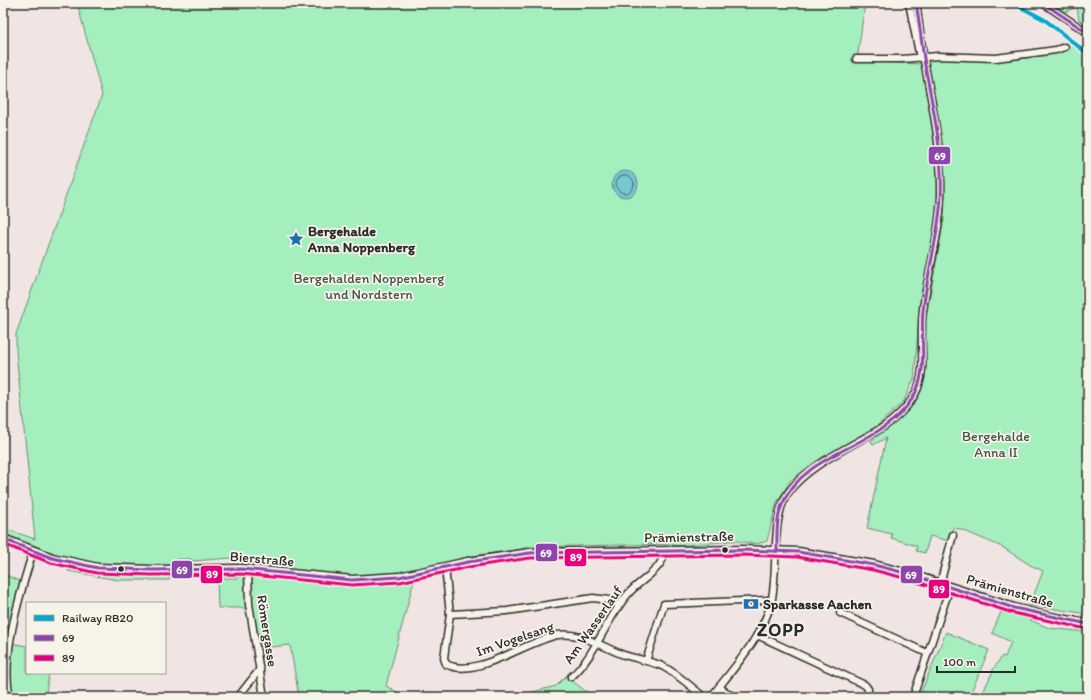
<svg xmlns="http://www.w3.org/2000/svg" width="1091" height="700" font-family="Itim,sans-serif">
  <rect width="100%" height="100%" fill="#f1e5e4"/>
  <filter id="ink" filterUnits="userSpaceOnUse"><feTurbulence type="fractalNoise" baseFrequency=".025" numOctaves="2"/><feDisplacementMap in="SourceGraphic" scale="8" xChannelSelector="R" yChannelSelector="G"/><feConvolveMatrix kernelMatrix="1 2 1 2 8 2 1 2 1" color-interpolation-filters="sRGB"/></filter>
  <g filter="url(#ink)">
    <g fill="#a5eebd" stroke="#688c74">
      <path d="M77,3h788l-8,58 65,3 20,119 -7,53 -15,72 -6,71 -10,22 -29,27 -72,43 -13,10 -13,21 -10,39c-13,6 -24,-1 -37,0 -19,2 -38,4 -57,5v-2l-148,3 -1,2 -53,7 -54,13 -31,117 20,11h-107l-9,-52 -37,4 -6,-41h-29l-1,-30h21l6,-21 -52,4 -1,-2h-14l-8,21h-51l-50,-9 3,-12 -68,-24v-7l32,11 -19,-188v-17l86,-239z"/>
      <polygon points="1050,3 1088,3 1088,25 1079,20 1077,7 1065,12"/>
      <path d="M1075,46l13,12v556l-58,-9 13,-34 -13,-6 -28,-18 -42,-18 -7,-1 -4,13 -19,-5 -5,17 -9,-2 1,-5 -26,-8 1,-4 -25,-6 19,-90 -13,7 -2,-4 22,-17 22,-25 10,-36v-40l19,-104 1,-35 -3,-43 -15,-83c53,3 96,7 148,-12z"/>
      <polygon points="3,574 20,581 5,642 27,646 27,673 49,673 46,693 95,697 3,697"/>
      <polygon points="1001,612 1028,619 1049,628 1088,632 1088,697 981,697 994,668 1002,656 1005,657 1011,642 992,633"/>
      <polygon points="946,632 989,650 969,697 919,697"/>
      <polygon points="566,676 593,697 513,697 556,686"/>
    </g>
    <circle fill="#77c8d1" stroke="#59898f" cx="625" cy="184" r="13"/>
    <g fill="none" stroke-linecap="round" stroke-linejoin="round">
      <circle stroke="#496a6d" stroke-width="1" cx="625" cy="184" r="9"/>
      <g stroke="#2b2b2b" stroke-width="9">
        <g id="minor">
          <polyline points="909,3 920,58"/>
          <polyline points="1043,3 1088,33"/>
          <polyline points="856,59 902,59 938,56 996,58 1056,50 1065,47"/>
          <path d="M445,567l5,47 -6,44 2,6c29,16 82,-24 112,-29 25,-3 44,12 66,20 13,4 26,6 38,11 16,8 28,20 42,31"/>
          <polyline points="248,569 249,604 264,697"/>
          <polyline points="940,584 953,535"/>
          <polyline points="840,613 927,653"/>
          <polyline points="450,614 507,611 593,598 609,600 619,605"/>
          <polyline points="757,635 865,685 868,689 868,697"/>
          <polyline points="646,661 664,604 771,600"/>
          <path d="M571,677c25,-22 35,-58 57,-83 13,-15 34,-23 37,-43"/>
          <polyline points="719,687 733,697"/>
          <path d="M10,697c-10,-41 11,-106 23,-146"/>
          <polyline points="238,697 260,669"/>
          <path d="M711,697c22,-28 51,-60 60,-94 8,-33 -1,-84 17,-110 19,-28 68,-49 97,-67 53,-40 32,-62 38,-117 5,-38 17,-75 18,-114 1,-45 -9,-91 -17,-135 -3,-19 -5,-38 -8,-57"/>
          <polyline points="913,697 950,587"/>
        </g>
      </g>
      <g stroke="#2b2b2b" stroke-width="11">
        <polyline id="major" points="3,539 52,558 98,568 151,570 241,569 352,580 399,577 468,562 530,553 743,550 798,552 874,565 909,574 1014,608 1050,617 1088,624"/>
      </g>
      <use href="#minor" stroke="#f7f3e8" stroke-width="6"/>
      <use href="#major" stroke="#f7f3e8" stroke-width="8"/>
      <g stroke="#f7f3e8" stroke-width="6">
        <g id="bus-1">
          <polyline points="1043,3 1088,33"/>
          <polyline points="3,539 52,558 98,568 151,570 241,569 352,580 399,577 468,562 530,553 743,550 798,552 874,565 909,574 1014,608 1088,624"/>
          <path d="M777,551c0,-15 -1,-32 5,-46 23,-55 99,-57 130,-106 17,-26 8,-59 11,-88 4,-39 16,-76 18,-114 2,-43 -7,-85 -15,-126 -4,-23 -6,-45 -10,-68"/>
        </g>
      </g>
      <g stroke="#f7f3e8" stroke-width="6">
        <polyline id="bus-2" points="3,544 51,563 97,573 151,575 241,574 352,585 400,582 469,567 530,558 743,555 797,557 873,570 908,579 1013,613 1087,629"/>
      </g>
      <use href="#bus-1" stroke="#8e44ad" stroke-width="3"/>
      <use href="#bus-2" stroke="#e5007d" stroke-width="3"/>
      <g stroke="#f7f3e8" stroke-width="7">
        <polyline id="rail-1" points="1013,3 1045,20 1088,54"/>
      </g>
      <use href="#rail-1" stroke="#00a9ce" stroke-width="4"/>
    </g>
  </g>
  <defs>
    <g id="sight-bare" transform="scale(1.2)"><path d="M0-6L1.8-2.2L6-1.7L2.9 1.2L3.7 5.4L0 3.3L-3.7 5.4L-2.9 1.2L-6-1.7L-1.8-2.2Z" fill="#1f6fb2" stroke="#f7f3e8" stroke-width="2.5" paint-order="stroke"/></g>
    <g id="bank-bare" transform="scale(1.2)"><path d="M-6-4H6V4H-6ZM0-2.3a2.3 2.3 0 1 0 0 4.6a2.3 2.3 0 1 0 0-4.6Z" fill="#1f6fb2" stroke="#f7f3e8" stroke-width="2.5" paint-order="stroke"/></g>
  </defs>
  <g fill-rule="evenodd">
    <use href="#sight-bare" x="296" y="239"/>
    <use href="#bank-bare" x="751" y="604"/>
  </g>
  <g fill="#2b2b2b" stroke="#f7f3e8" stroke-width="1.5">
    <circle cx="725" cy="550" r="3.5"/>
    <circle cx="121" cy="569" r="3.5"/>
  </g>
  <g text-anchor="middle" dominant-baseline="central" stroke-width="3.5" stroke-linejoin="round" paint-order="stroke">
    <g font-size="14" font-weight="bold" fill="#2b2b2b" stroke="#f7f3e8" text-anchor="start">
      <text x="308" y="231">Bergehalde<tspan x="308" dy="16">Anna Noppenberg</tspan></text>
      <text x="763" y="604">Sparkasse Aachen</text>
    </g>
    <g font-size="14" fill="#435248" stroke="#f7f3e8">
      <text x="369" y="278">Bergehalden Noppenberg<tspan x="369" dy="16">und Nordstern</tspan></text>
      <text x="996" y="436">Bergehalde<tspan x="996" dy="16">Anna II</tspan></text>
    </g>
    <g font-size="14" fill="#2b2b2b" stroke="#f7f3e8">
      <text transform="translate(689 537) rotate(-1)">Prämienstraße</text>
      <text transform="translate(262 559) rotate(5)">Bierstraße</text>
      <text transform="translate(1010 591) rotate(16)">Prämienstraße</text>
      <text transform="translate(593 625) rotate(-55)">Am Wasserlauf</text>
      <text transform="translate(267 631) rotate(81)">Römergasse</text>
      <text transform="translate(515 639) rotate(-19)">Im Vogelsang</text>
    </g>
    <g font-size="18" font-weight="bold" letter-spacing="1" fill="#2b2b2b" stroke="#f7f3e8">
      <text x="781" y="630">ZOPP</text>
    </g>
  </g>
  <g stroke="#f7f3e8" stroke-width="1.5">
    <rect x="928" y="146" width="23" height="19" rx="4" fill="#8e44ad"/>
    <rect x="535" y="543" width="23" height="19" rx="4" fill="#8e44ad"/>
    <rect x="564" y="548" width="23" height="19" rx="4" fill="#e5007d"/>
    <rect x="171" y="560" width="22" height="19" rx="4" fill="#8e44ad"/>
    <rect x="200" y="565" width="23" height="19" rx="4" fill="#e5007d"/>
    <rect x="900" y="565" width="23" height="19" rx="4" fill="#8e44ad"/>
    <rect x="928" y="579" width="22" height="20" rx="4" fill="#e5007d"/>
  </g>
  <g font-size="11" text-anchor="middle" font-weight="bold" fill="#fff">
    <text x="940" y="160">69</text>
    <text x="546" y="557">69</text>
    <text x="576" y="561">89</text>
    <text x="182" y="574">69</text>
    <text x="212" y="578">89</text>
    <text x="911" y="579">69</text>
    <text x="939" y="593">89</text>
  </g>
  <rect width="1091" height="700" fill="none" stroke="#f7f3e8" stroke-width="16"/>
  <rect x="8" y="8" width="1075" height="684" fill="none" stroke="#2b2b2b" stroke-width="1.5" filter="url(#ink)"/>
  <rect x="26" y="602" width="140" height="72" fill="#f7f3e8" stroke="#a5a39c"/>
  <rect x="34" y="615" width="20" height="6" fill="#00a9ce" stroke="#a5a39c"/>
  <text x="62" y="622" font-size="12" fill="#2b2b2b">Railway RB20</text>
  <rect x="34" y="635" width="20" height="6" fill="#8e44ad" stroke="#a5a39c"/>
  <text x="62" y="642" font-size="12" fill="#2b2b2b">69</text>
  <rect x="34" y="655" width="20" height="6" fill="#e5007d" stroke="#a5a39c"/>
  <text x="62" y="662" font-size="12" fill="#2b2b2b">89</text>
  <path d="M937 666v6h78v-6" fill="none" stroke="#2b2b2b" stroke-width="2"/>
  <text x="943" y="666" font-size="12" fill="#2b2b2b" stroke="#f7f3e8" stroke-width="3" paint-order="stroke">100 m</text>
</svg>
